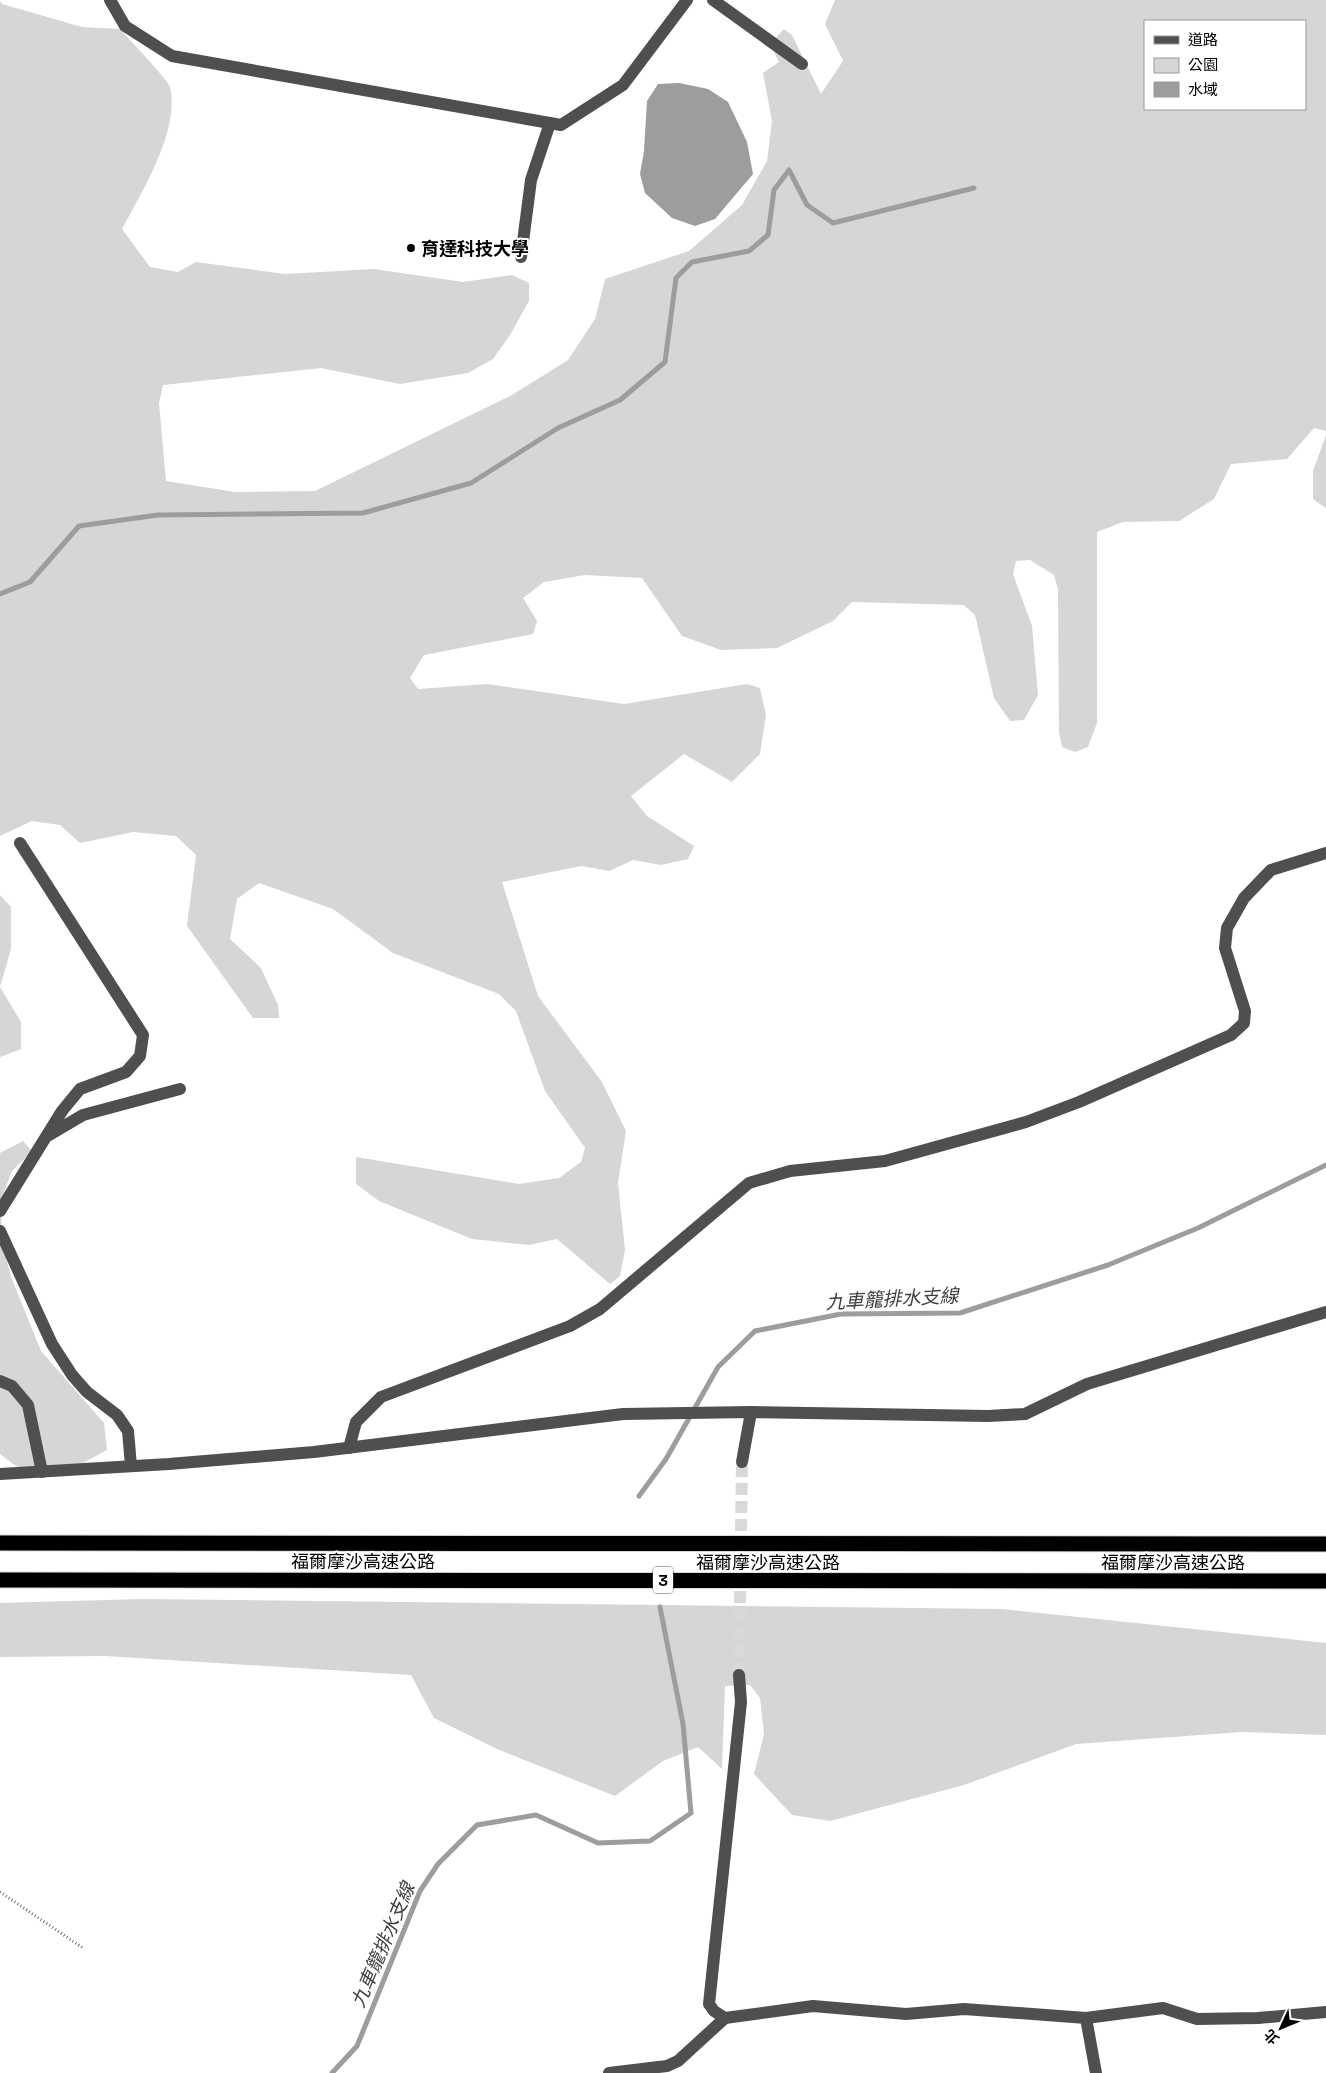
<svg xmlns="http://www.w3.org/2000/svg" width="1326" height="2073" font-family="'Space Grotesk','Noto Sans TC',sans-serif">
  <rect width="100%" height="100%" fill="#fff"/>
  <g fill="#d6d6d6" fill-rule="evenodd">
    <path d="M835,0h491v431l-12,-3 -27,31 -56,5 -17,35 -35,22 -56,1 -26,10v191l-9,24 -13,5 -13,-5 -3,-14 -1,-144 -4,-14 -24,-15 -14,1 -3,13 19,52 6,69 -14,25 -14,1 -16,-23 -19,-83 -11,-10 -112,-3 -19,19 -56,27 -56,2 -39,-14 -40,-58 -57,-3 -41,7 -21,16 14,23 -4,13 -109,21 -14,23 8,11 69,-5 137,20 123,-20 13,4 6,27 -6,39 -28,28 -48,-28 -53,42 16,20 47,30 -6,13 -27,6 -28,-5 -24,11 -28,-5 -79,16 36,114 64,86 24,49 -8,52 7,67 -5,26 -10,8 -53,-45 -28,6 -57,-6 -93,-38 -23,-17v-27l163,27 40,-6 22,-16 4,-14 -40,-57 -29,-80 -17,-17 -106,-41 -60,-44 -74,-26 -22,16 -7,40 31,29 17,37 1,13h-26l-66,-92 9,-71 -20,-19 -43,-4 -53,11 -20,-18 -28,-4 -32,15v-835l2,3 80,23 38,2c8,9 48,51 50,58 10,44 -28,104 -48,142l28,38 28,5 18,-10 89,12 89,-5 89,13 49,-7 17,8v18l-19,34 -17,24 -25,14 -68,11 -79,-16 -158,17 -4,18 7,78 69,11 80,-1 197,-96 56,-35 27,-41 10,-40 84,-28 53,-46 25,-44 5,-40 -9,-48 16,-11 -9,-18 14,-15 8,6 29,59 22,-33 -18,-37zM1145,21h160v88h-160z"/>
    <polygon points="1326,435 1326,508 1313,499 1313,471"/>
    <polygon points="0,895 11,907 11,949 0,987 21,1022 21,1049 0,1057"/>
    <polygon points="23,1141 32,1151 12,1171 2,1197 1,1237 11,1277 41,1351 104,1423 107,1450 70,1470 42,1473 16,1466 0,1454 0,1153"/>
    <polygon points="142,1599 1002,1609 1326,1643 1326,1735 1241,1732 1076,1744 964,1785 830,1821 792,1815 754,1774 764,1734 760,1698 750,1685 725,1686 722,1769 698,1747 663,1761 615,1796 497,1749 434,1718 411,1675 105,1656 0,1657 0,1603"/>
  </g>
  <polygon fill="#9d9d9d" points="679,83 708,89 728,102 747,142 753,174 715,219 695,226 672,218 645,193 640,174 644,151 647,101 658,84"/>
  <g fill="none" stroke-linecap="round" stroke-linejoin="round">
    <g stroke="#9d9d9d" stroke-width="5">
      <polyline points="0,594 30,582 79,526 158,515 363,513 471,483 558,428 620,400 665,362 676,278 692,262 749,251 768,235 774,190 789,170 807,205 833,223 974,188"/>
      <polyline points="639,1496 666,1459 718,1367 755,1331 841,1314 960,1313 1108,1265 1198,1228 1326,1165"/>
      <polyline points="332,2073 357,2046 420,1891 438,1864 477,1825 536,1815 598,1843 650,1841 691,1813 683,1724 660,1607"/>
    </g>
    <polyline stroke="#d9d9d9" stroke-width="12" stroke-dasharray="12 6" stroke-linecap="butt" points="739,1675 742,1462"/>
    <g stroke="#dbdbdb" stroke-width="17">
      <g id="highway">
        <polyline points="0,1543 1326,1544"/>
        <polyline points="0,1580 1326,1581"/>
      </g>
    </g>
    <polyline stroke="#717171" stroke-width="3" stroke-dasharray="1 2.5" stroke-linecap="butt" points="0,1892 83,1948"/>
    <g stroke="#4f4f4f" stroke-width="12">
      <polyline points="110,0 125,26 172,56 561,125 623,85 687,0"/>
      <polyline points="713,0 802,64"/>
      <polyline points="521,257 531,180 550,123"/>
      <polyline points="49,1135 83,1115 180,1089"/>
      <polyline points="0,1211 62,1111 80,1089 126,1072 140,1056 143,1035 20,843"/>
      <polyline points="0,1231 52,1344 72,1375 87,1392 117,1415 128,1431 131,1466"/>
      <polyline points="0,1381 12,1386 28,1405 42,1472"/>
      <polyline points="349,1448 356,1422 381,1397 570,1326 600,1309 749,1183 790,1171 885,1161 1026,1122 1079,1102 1231,1035 1244,1023 1245,1011 1225,948 1227,928 1244,898 1271,870 1326,853"/>
      <polyline points="742,1462 751,1412"/>
      <polyline points="0,1474 169,1464 314,1452 623,1414 751,1412 988,1416 1025,1414 1087,1384 1326,1312"/>
      <polyline points="739,1675 741,1702 709,2004 714,2011 725,2018 813,2006 906,2014 964,2009 1086,2018 1163,2008 1197,2019 1258,2018 1326,2012"/>
      <polyline points="1086,2018 1096,2073"/>
      <polyline points="609,2073 667,2066 678,2061 725,2018"/>
    </g>
    <use href="#highway" stroke="#000" stroke-width="15"/>
  </g>
  <circle fill="#000" stroke="#fff" stroke-width="2" cx="411" cy="248" r="5"/>
  <g text-anchor="middle" dominant-baseline="central" stroke-width="4" stroke-linejoin="round" paint-order="stroke">
    <rect fill="#fff" stroke="#4c4c4c" stroke-width="1" x="653" y="1566.5" width="20" height="27" rx="4"/>
    <g font-size="16" font-weight="bold" fill="#000">
      <text x="663" y="1580">3</text>
    </g>
    <g font-size="18" font-weight="bold" fill="#000" stroke="#fff" text-anchor="start">
      <text x="421" y="248">育達科技大學</text>
    </g>
    <g font-size="18" fill="#000" stroke="#fff">
      <text x="363" y="1561">福爾摩沙高速公路</text>
      <text x="768" y="1562">福爾摩沙高速公路</text>
      <text x="1173" y="1562">福爾摩沙高速公路</text>
    </g>
    <g font-size="19" font-style="italic" fill="#3e3e3e" stroke="#fff">
      <text transform="translate(892 1299) rotate(-3)">九車籠排水支線</text>
      <text transform="translate(383 1945) rotate(-67)">九車籠排水支線</text>
    </g>
  </g>
  <rect x="1144" y="20" width="162" height="90" fill="#ffffff" stroke="#999999"/>
  <rect x="1154" y="36" width="25" height="8" fill="#4f4f4f" stroke="#999999"/>
  <text x="1188" y="45" font-size="15" fill="#000000">道路</text>
  <rect x="1154" y="58" width="25" height="15" fill="#d6d6d6" stroke="#999999"/>
  <text x="1188" y="70" font-size="15" fill="#000000">公園</text>
  <rect x="1154" y="82" width="25" height="15" fill="#9d9d9d" stroke="#999999"/>
  <text x="1188" y="95" font-size="15" fill="#000000">水域</text>
  <g transform="translate(1281 2028) rotate(226)" stroke="#ffffff" stroke-width="4" paint-order="stroke">
  <path d="M0-4L9 19L0 12L-9 19Z" fill="#000000"/>
  <text y="-8" font-size="14" font-weight="bold" text-anchor="middle" fill="#000000">北</text>
  </g>
</svg>
